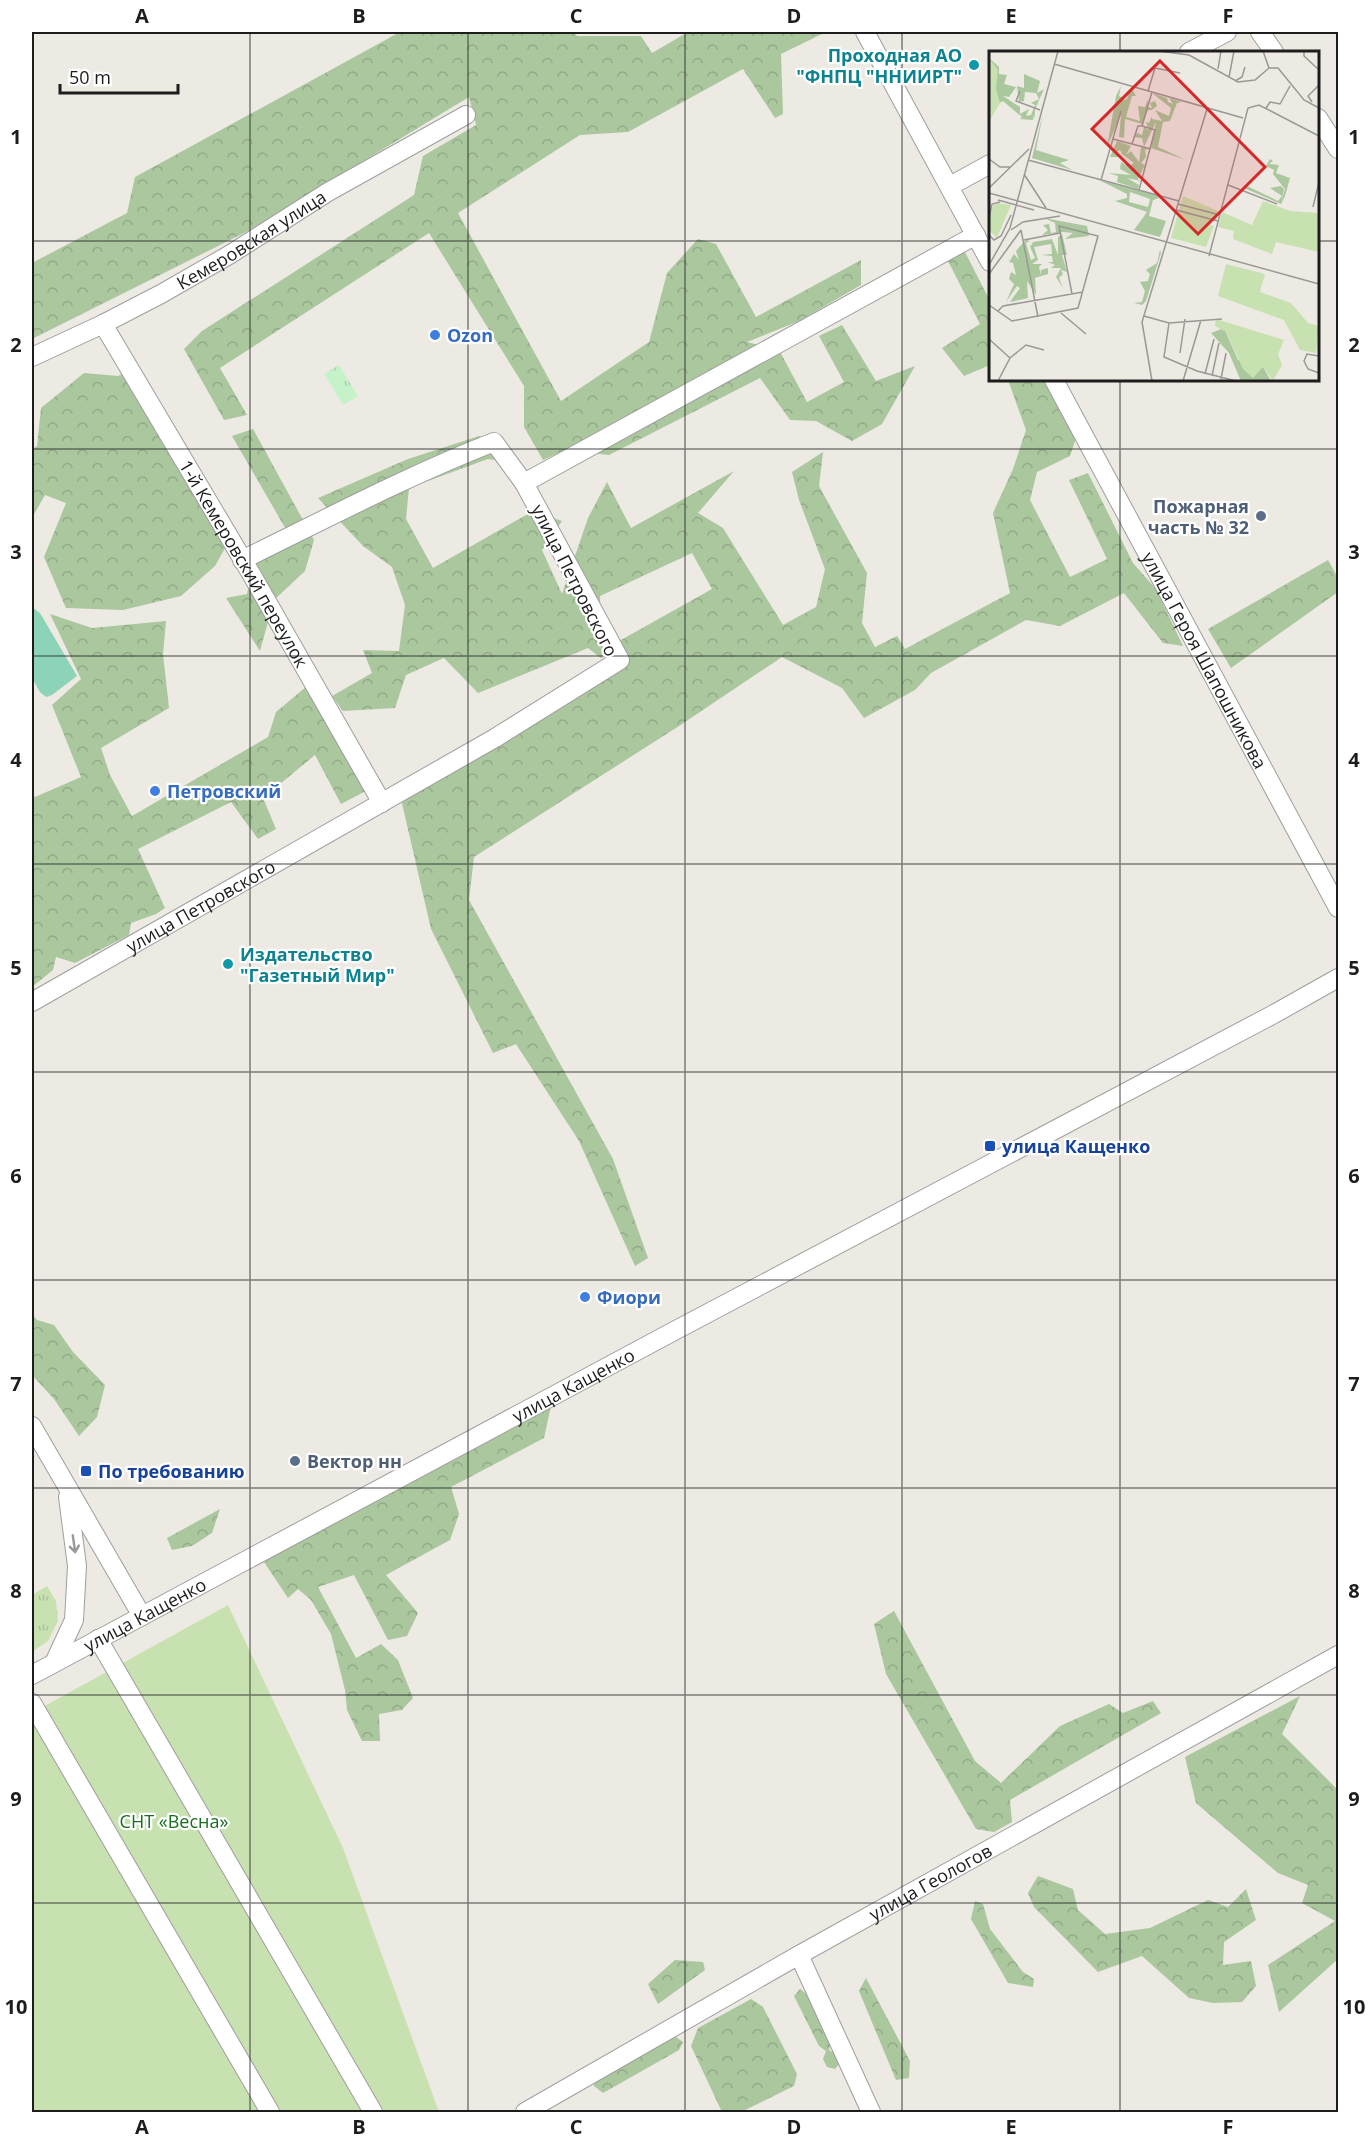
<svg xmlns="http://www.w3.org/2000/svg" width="1370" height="2144" font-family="'Open Sans',sans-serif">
  <defs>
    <pattern id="grass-tufts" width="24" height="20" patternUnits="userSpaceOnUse" patternTransform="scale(1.5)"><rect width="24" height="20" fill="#c8e1b0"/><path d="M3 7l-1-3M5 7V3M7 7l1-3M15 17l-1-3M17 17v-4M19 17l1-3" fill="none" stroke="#abc197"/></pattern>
    <pattern id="forest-crowns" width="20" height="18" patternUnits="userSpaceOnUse" patternTransform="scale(1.5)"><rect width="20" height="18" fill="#aac79e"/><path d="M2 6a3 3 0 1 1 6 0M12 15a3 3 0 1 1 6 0" fill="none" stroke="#92aa88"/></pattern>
    <pattern id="park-tufts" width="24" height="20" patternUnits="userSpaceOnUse" patternTransform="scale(1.5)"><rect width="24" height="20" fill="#c6f2ca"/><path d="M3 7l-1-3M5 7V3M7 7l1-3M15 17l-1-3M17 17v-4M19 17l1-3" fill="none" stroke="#aacfad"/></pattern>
  </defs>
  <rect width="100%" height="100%" fill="#edeae4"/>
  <polygon fill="url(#grass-tufts)" points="47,1586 56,1601 58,1621 48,1641 32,1652 32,1595"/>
  <g fill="url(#forest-crowns)">
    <polygon points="400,32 574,32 577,36 641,36 652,53 688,32 826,32 781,54 783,114 775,118 743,69 628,132 580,135 458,213 561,401 649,342 667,273 698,239 716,244 756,317 861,260 861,285 799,321 747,342 779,350 807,402 844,382 819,336 842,325 876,381 915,366 882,424 852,441 816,421 790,420 760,378 609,455 565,450 543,460 524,427 524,386 429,233 220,368 247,415 224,420 184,349 202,331 414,195 423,156 476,125 469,97 250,230 32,339 32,263 127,213 135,177"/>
    <polygon points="965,252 988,297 990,306 990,365 964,376 942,348 980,324 946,257"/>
    <polygon points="137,365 234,532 215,566 181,596 123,610 66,608 44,557 66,503 45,495 33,516 32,515 32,449 37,446 41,408 84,373 118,376"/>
    <polygon points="1008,380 1043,380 1076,438 1070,456 1037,472 1030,500 1070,577 1107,559 1069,480 1088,473 1133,563 1156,589 1183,646 1163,643 1124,593 1060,626 1026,620 931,673 915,690 864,718 842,688 782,657 679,726 474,857 469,900 613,1159 648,1258 635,1266 579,1141 516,1044 493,1053 431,929 401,799 620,666 621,640 712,589 692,553 600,596 602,659 588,648 478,693 444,658 406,675 395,708 343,711 332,696 372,673 363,650 399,651 405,605 392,567 363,546 318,498 408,459 479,436 505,445 502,461 488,459 409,488 406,519 433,568 533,511 562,521 542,550 562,594 588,518 607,482 631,528 734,471 698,513 723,528 783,625 816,607 825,569 799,500 792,472 823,452 819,486 867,573 862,623 875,647 897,636 905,649 1010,593 993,513 1013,469 1026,430"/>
    <polygon points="253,429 314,540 305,571 274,600 260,651 226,598 247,594 256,550 287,531 232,436"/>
    <polygon points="1328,560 1338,578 1338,592 1231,668 1208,629"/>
    <polygon points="50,614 92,628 166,621 163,654 169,708 101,748 110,775 132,816 268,737 276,712 307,686 366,791 341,804 315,755 263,798 276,829 258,839 231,802 138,849 165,908 156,914 131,923 129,935 75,963 56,957 53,970 32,987 32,793 35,797 81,777 52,705 81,679"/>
    <polygon points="32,1314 37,1320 54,1325 73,1352 105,1385 97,1417 79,1436 54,1399 32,1375"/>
    <polygon points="551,1406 544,1438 451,1487 459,1514 450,1540 386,1575 418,1613 407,1636 388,1640 354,1575 318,1587 356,1658 381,1644 398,1660 413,1698 402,1710 379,1714 380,1741 362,1741 347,1710 345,1690 331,1634 311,1600 298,1589 288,1598 262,1559"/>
    <polygon points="220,1509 212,1533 192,1546 172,1550 167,1538"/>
    <polygon points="894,1611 975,1761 1001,1783 1060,1726 1109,1704 1123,1713 1153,1701 1161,1713 1010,1800 1012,1822 994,1832 976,1829 886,1674 874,1624"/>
    <polygon points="1300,1696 1282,1734 1338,1790 1338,1959 1279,2012 1268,1965 1335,1921 1302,1903 1308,1885 1278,1873 1196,1803 1185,1757"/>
    <polygon points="1038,1876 1073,1889 1078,1910 1105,1934 1150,1928 1208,1900 1228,1907 1246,1889 1256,1920 1224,1942 1223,1965 1251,1961 1256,1986 1242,2002 1213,2003 1189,1998 1142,1956 1098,1972 1034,1907 1028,1893"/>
    <polygon points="975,1901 983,1904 990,1929 1023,1972 1034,1979 1033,1987 1008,1983 971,1919"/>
    <polygon points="675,1960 703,1962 705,1970 658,2004 648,1984"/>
    <polygon points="866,1978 910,2061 909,2078 896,2080 859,1991"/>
    <polygon points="800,1989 808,1995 831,2042 829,2050 836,2054 840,2063 835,2069 827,2067 823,2059 826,2051 819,2046 794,1996"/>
    <polygon points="751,1999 763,2007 797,2074 794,2086 741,2112 722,2112 691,2046 698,2028"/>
    <polygon points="672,2034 683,2042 679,2050 603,2093 594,2086 593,2080"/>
  </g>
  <polygon fill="url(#park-tufts)" points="339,365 358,396 343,405 324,374"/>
  <polygon fill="#c8e1b0" points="228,1605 343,1848 439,2112 32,2112 32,1713"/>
  <polygon fill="#8cd3b8" points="32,607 40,613 77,676 52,695 46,697 40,692 32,678"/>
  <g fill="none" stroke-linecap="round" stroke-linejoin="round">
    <g stroke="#9e9e9e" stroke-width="20">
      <g id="minor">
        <polyline points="865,32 990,262"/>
        <polyline points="1260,32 1274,52"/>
        <polyline points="1189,52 1227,32"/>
        <polyline points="1318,118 1338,149"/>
        <polyline points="950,186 990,164"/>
        <path id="s1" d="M103,324l150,253 129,226"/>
        <path id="s2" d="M32,357l71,-33 58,-30 68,-39 99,-63 138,-77"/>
        <path id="s3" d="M1054,380l284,528"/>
        <path d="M242,560c84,-41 165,-84 252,-118l30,41"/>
        <path id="s4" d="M32,1002l463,-264 125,-78 -96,-177 452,-248"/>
        <polyline points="32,1426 142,1616"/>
        <polyline points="98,1639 373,2112"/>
        <polyline points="54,1663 74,1620 77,1566 68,1497"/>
        <path id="s5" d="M32,1675l644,-345 598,-316 64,-36"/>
        <polyline points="32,1703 270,2112"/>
        <polyline points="799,1955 871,2112"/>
        <path id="s6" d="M525,2112l274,-157 539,-300"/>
      </g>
    </g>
    <use href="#minor" stroke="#fff" stroke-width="18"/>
  </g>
  <defs><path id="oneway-shaft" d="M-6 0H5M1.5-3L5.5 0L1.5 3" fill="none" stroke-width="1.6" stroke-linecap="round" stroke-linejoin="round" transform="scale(1.5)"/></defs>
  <use stroke="#999" href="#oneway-shaft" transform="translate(74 1544) rotate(82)"/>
  <path fill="none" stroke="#1d1d1d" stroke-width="1.5" stroke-opacity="0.55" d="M250,32v2080M468,32v2080M685,32v2080M902,32v2080M1120,32v20M32,241h958M1318,241h20M1120,380v1732M32,449h1306M32,656h1306M32,864h1306M32,1072h1306M32,1280h1306M32,1488h1306M32,1695h1306M32,1903h1306"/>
  <g fill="#0f9aa8" stroke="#fff" stroke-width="2">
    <circle cx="974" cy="65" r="6"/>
    <circle cx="228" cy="964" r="6"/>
  </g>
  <g fill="#3f7fe0" stroke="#fff" stroke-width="2">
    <circle cx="435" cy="335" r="6"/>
    <circle cx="155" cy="791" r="6"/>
    <circle cx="585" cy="1297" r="6"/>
  </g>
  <g fill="#5c6f8a" stroke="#fff" stroke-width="2">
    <circle cx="1261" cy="516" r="6"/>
    <circle cx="295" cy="1461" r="6"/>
  </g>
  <g fill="#1a4fb4" stroke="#fff" stroke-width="2">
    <rect x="984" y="1140" width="12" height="12" rx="3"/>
    <rect x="80" y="1465" width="12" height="12" rx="3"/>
  </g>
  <g text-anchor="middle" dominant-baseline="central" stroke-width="4.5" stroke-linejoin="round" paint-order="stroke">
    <g font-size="18" font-weight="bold" fill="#0d838f" stroke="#fff" text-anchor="end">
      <text x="962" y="55">Проходная АО<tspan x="962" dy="21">"ФНПЦ "ННИИРТ"</tspan></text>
      <text x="240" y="954" text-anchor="start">Издательство<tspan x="240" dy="21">"Газетный Мир"</tspan></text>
    </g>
    <g font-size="18" fill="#1d1d1d" stroke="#fff">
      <text stroke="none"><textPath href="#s2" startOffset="249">Кемеровская улица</textPath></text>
      <text stroke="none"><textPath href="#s1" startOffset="278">1-й Кемеровский переулок</textPath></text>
      <text transform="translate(575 580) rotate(63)">улица Петровского</text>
      <text stroke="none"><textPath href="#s3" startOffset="318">улица Героя Шапошникова</textPath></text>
      <text stroke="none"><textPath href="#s4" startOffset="194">улица Петровского</textPath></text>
      <text stroke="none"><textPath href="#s5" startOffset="614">улица Кащенко</textPath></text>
      <text stroke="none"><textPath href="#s5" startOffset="128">улица Кащенко</textPath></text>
      <text stroke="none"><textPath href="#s6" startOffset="466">улица Геологов</textPath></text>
    </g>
    <g font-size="18" font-weight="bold" fill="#366cbe" stroke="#fff" text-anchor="start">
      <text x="447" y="335">Ozon</text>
      <text x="167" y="791">Петровский</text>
      <text x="597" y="1297">Фиори</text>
    </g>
    <g font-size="18" font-weight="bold" fill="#4e5e75" stroke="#fff" text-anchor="end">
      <text x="1249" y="506">Пожарная<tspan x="1249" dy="21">часть № 32</tspan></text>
      <text x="307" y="1461" text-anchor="start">Вектор нн</text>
    </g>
    <g font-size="18" font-weight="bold" fill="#164399" stroke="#fff" text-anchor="start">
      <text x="1002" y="1146">улица Кащенко</text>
      <text x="98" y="1471">По требованию</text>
    </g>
    <g font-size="18" fill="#196e20" stroke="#fff">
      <text x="174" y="1821">СНТ «Весна»</text>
    </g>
  </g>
  <g transform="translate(989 51)">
    <rect width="330" height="330" fill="#edeae4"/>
    <path d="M7,152l15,2 -14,33 -8,-8 1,-20z" fill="#c8e1b0"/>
    <path d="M0,7l10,9v7l8,1 -3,9 12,3 -7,10 -6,-1 17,11v7l9,-5 -3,7 5,-1 4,-10 -4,-2 8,-4 -3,-6 -11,-1 -1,9 -5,1 -2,-16 7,2v-14l16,7 -3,12 7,-4 -9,20v10l-1,-5 -1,6 -13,-1 2,-2 -19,-16 -5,3zM132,35l-2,10 5,2 -4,3 7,-2 4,-12 5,9h-4l-6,21 14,4 -2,-15 7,1 3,-8v8l4,1 -2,-5 5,-2 2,5 -5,4h-4l-6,14 -17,-5 -1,19 -5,-1 2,-22 -14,32 9,-51zM163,42l15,5 1,4 5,2 -4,-6 13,4 -5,1 -7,18 -7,1 -5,25 28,13 -35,-12 5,-26 -12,25 -2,-9 -9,-1 4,-4 5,2 2,-8 5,3 -3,-8 3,1 3,-7v3l10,2 -7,-11 14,6 2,-8zM54,62l-7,37 33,10 -9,3 12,7 -40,-12zM128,90l14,5 -5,9 5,-4 8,11 2,-15 8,2 -4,1 1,7 -5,6 4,2 -7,14 3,2 -14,-3 12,7 -1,4 -21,-7 1,-6 -10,-3 23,2 -11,-6 1,-7 7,4 6,-3 -12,-9 -2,-4 -5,3 7,4h-12zM281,108l3,2 -4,3 10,1 -3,8 14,5 -5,18 -4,8 -37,-16 1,-3 33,16 4,-5 -12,-8 11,-2 3,3 -2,11 3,-11 -12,-15 1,-4 -8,-4zM110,129l63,17 -9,3 -4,16 17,5 -6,16 -26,-7 13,-18 -32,-11 12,-3v-4zM141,141l20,7 -2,8 -19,-5zM55,167l43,8 2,10 -24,3 8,-6 -10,-1 -21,3 6,-5 -5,-5 6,-1 2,9 5,-1 -1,-9zM73,183l5,21h-5l5,17 -6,-2 2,4 -4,4 4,10 -7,-11 5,-9h-10l4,-3 -7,-3h5l-1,-6 -11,-1 11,-1 -1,-10 -17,3 4,13 -6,4h10l-3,3 2,8v-5l7,-2v6l-13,4 1,17 -9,-14 1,17 -18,4 10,-14 -3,-2 -11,16 8,-18 -5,-5 2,-7 5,3 -3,-12 -4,-1 5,-8 5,6 -3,-9 6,-7 4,-4 4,1 -4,2 5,17 4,-2 -5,-11 3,-5 19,-3 6,16v-18zM171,199l1,3 -15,48 -4,4 -8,-2 8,-1 3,-11 -5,-9 8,-1 2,-7 -4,-4 11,-7zM235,277l14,32 25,7 8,14h-30l-12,-28 -18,-20z" fill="#aac79e" fill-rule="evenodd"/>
    <path d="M0,7l9,12 -2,19 4,14 -11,19zM194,145l35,15 -2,10 -6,-1 -2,4 6,2 -8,21 -35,-9zM274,150l27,10 29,2v39l-43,-10 -4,12 -39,-15 1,-8 -16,-4 4,-15 30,13zM237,213l39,10 -5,18 31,11 17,20 11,3 -3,27 -16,-3 -16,-30 -66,-24zM227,268l68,21 -6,14 4,11 -9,16 -10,-14 -10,11 -10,-9 -17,-37 -11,-6z" fill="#c8e1b0"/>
    <path fill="none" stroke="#9a9894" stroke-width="1.5" d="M170,0l30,4 49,27 17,-2 14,-12M274,0l6,17M315,0v5l15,14M65,13l189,54M280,17h9l26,32 15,8M229,18l3,-18M240,26l5,-26M246,30l7,-4 3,-10M31,40l-4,10 24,9M159,40l7,-23 25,5M323,51l-4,-6 11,-11M277,57l4,-6 10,2 10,-18M124,88l38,10M143,93l6,-18h4M0,108l11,8h10M39,109l151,41M35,123l22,34M112,129l20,-69M239,134l49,19M0,137l40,-39M150,139l16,-60 -13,-4 10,-34M0,142l330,91M9,149l36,10M189,153l42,11M324,156l6,-25M187,159l42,11M0,167l3,-14 8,-2M22,179l12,-8 37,-6M32,179l17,87M0,184l5,5 7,-4 10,-21M35,189l36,-7M220,205l39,-148 11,-3 60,31M0,214l21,-37 48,-177M0,223l32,-44M0,254l23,16 66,-13 20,-72 -39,-10 13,68M9,260l5,-5 80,-14M72,262l25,21M155,265l25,7 53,-4M180,272l-5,34 33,14 39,10M0,288l21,19M191,302l5,-34M330,305l-12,-2 -3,7 4,8 11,4M216,323l9,-35M223,325l7,-33M232,328l5,-26M9,330l12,-23 16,-13 18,5M163,330l-10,-59 65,-213M194,330l18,-61"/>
    <path fill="#d62828" fill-opacity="0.15" stroke="#d62828" stroke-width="3" d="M171,10l105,106 -67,67 -106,-105z"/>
    <rect width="330" height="330" fill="none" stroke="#1d1d1d" stroke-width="3"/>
  </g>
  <rect width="1370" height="2144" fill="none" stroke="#ffffff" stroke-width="66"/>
  <path d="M60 84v9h118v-9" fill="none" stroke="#1d1d1d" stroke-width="3"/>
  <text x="69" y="84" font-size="18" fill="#1d1d1d" stroke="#ffffff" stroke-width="4.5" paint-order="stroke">50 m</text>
  <rect x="33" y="33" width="1304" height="2078" fill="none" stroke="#1d1d1d" stroke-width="2"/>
  <g font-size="20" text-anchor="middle" font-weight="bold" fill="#1d1d1d">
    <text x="142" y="23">A</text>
    <text x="359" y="23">B</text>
    <text x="576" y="23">C</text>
    <text x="794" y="23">D</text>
    <text x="1011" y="23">E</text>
    <text x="1228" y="23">F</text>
    <text x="16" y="144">1</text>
    <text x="1354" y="144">1</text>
    <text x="16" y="352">2</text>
    <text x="1354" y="352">2</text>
    <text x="16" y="559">3</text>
    <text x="1354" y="559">3</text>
    <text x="16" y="767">4</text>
    <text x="1354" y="767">4</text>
    <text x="16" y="975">5</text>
    <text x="1354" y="975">5</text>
    <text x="16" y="1183">6</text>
    <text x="1354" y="1183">6</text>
    <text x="16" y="1391">7</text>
    <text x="1354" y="1391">7</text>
    <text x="16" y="1598">8</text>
    <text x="1354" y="1598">8</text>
    <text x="16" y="1806">9</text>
    <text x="1354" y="1806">9</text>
    <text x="16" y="2014">10</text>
    <text x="1354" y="2014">10</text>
    <text x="142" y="2134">A</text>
    <text x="359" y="2134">B</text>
    <text x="576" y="2134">C</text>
    <text x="794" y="2134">D</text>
    <text x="1011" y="2134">E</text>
    <text x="1228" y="2134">F</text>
  </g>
</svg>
